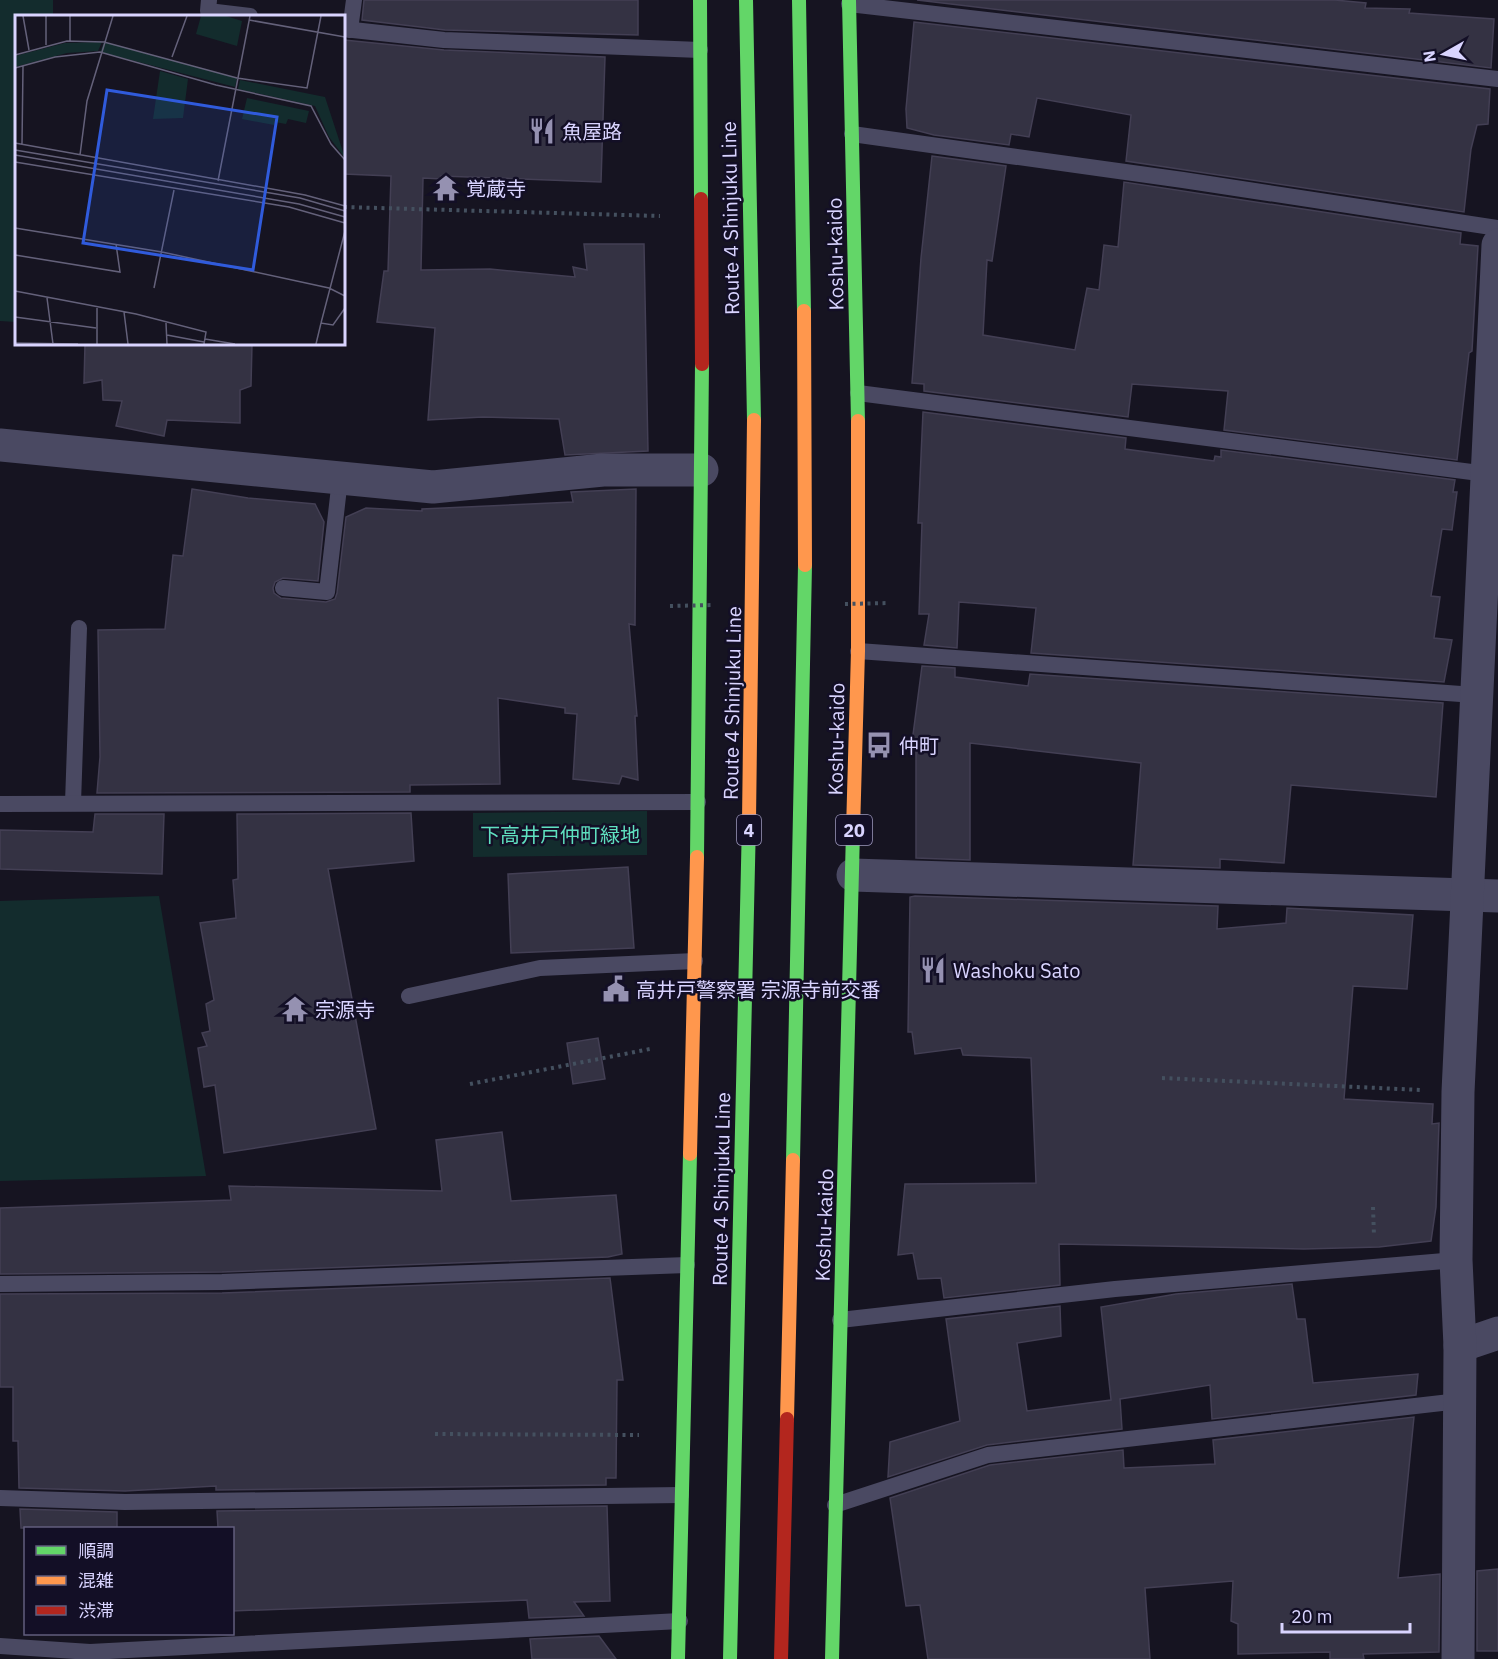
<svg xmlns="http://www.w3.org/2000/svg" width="1498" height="1659" font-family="'IBM Plex Sans','Noto Sans JP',sans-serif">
  <rect width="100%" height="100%" fill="#161421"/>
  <g fill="#132c2d">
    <polygon points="0,0 53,0 53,16 16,16 16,322 0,321"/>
    <polygon points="647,811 647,855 473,857 473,813"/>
    <polygon points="159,896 206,1176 0,1181 0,901"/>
  </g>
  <g fill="#343243" stroke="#433f54" stroke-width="1.5">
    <polygon points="364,0 638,0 638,35 445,30 362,20"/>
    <polygon points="917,0 1335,0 1366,3 1365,8 1410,9 1409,13 1494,19 1491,68"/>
    <polygon points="914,22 1490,89 1488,124 1477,125 1471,149 1464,212 1126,161 1131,115 1037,98 1029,137 1011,134 1009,145 934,135 907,128 906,109"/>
    <polygon points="344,40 444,50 605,57 601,182 441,176 441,179 423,178 421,270 490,269 575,277 573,267 587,270 584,244 644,244 648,451 565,455 559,419 483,417 428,420 435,328 377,322 384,271 388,271 391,176 344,174"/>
    <polygon points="932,156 1006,166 992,261 987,260 983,335 1075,350 1087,288 1099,290 1104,245 1118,247 1124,182 1461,233 1460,244 1478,246 1472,351 1469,353 1457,460 1224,430 1228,391 1132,384 1128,417 924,391 924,384 912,383 921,258"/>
    <polygon points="85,344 252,344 251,386 240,390 240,423 167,420 164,436 116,426 122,401 103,400 102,380 84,383"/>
    <polygon points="923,412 1126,438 1125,449 1214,461 1215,456 1221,457 1221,450 1455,480 1453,492 1457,492 1452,530 1442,529 1431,596 1440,597 1434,638 1452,640 1444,682 1031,653 1036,608 959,602 957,648 924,645 929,614 919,614 922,523 918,523"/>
    <polygon points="192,489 248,498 315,504 324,522 318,581 283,578 275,582 273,588 274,593 281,598 326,602 335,599 337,593 346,517 366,508 422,511 422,509 573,502 571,492 636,489 635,625 629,624 637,716 635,716 638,780 622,776 619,784 573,779 577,714 565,713 565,708 498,698 500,784 410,785 410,792 97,793 100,757 98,630 165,629 173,555 183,556"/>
    <polygon points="922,666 955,668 955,677 1028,686 1030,674 1443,703 1436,797 1291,785 1284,863 1220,859 1220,868 1133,865 1141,763 970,743 970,860 916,858 916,750 911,750"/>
    <polygon points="411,813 414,861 328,869 376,1129 224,1153 215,1085 204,1087 198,1048 207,1046 202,1033 210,1031 206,1004 214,1000 200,923 236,918 233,880 238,879 237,814"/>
    <polygon points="95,814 164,814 162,874 0,869 0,830 93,832"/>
    <polygon points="628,867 634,948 511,953 508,874"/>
    <polygon points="915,896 1218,906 1217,929 1286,923 1287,908 1413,915 1407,989 1353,986 1344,1099 1433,1104 1432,1124 1439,1123 1436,1207 1431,1241 1379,1247 1304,1249 1059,1244 1060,1285 944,1298 941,1278 918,1279 913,1253 898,1255 905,1184 1036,1183 1031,1058 963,1055 961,1048 915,1054 912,1032 908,1032 910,897"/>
    <polygon points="598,1038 605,1079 573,1084 567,1043"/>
    <polygon points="502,1132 511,1201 616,1195 622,1254 608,1257 222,1272 0,1274 0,1208 231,1200 229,1186 442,1191 436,1140"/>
    <polygon points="610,1278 623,1380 617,1380 616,1478 606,1478 606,1485 216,1490 216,1486 125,1491 19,1488 18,1441 13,1441 13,1387 0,1387 0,1294 222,1293"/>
    <polygon points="1292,1284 1297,1319 1305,1319 1313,1383 1418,1374 1416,1395 1212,1419 1210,1385 1120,1399 1122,1429 987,1445 888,1477 890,1442 960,1421 946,1319 1060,1306 1061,1336 1017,1343 1027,1411 1111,1400 1101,1307 1176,1294"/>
    <polygon points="1414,1417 1398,1578 1440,1574 1439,1652 1363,1654 1364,1659 1330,1659 1330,1652 1238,1654 1238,1624 1231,1621 1233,1581 1145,1588 1150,1659 928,1659 920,1605 906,1606 890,1498 990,1465 1123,1450 1124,1468 1215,1464 1213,1440"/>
    <polygon points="607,1506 610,1601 574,1602 584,1616 529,1618 527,1600 232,1611 232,1528 218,1528 217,1511"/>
    <polygon points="20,1509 117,1512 117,1528 21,1528"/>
    <polygon points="1498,1569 1498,1651 1477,1651 1477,1571"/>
    <polygon points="599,1636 616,1659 532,1659 530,1639"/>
  </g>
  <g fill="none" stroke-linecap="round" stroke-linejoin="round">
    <g stroke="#44505f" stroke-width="4" stroke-dasharray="3 4.5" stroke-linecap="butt">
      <polyline points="344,207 660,216"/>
      <polyline points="1162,1078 1421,1090"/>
      <polyline points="470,1084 650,1049"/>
      <polyline points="1373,1207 1374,1236"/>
      <polyline points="435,1434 639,1435"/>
    </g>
    <g stroke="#4a4962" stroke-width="16">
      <polyline points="209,0 208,11 250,16"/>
      <polyline points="849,4 1498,79"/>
      <polyline points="344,29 444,40 700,50"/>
      <polyline points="350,30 354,0"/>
      <polyline points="852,134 1183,180 1498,228"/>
      <polyline points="858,393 1487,474"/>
      <polyline points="283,588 327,592 340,479"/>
      <polyline points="858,651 1475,695"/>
      <polyline points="73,803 79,628"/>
      <polyline points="0,804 698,802"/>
      <polyline points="409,996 540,968 695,961"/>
      <polyline points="0,1284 222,1282 687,1265"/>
      <polyline points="840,1320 1115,1289 1456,1260"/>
      <polyline points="0,1498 125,1502 681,1495"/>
      <polyline points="835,1505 988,1455 1459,1401"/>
      <polyline points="0,1646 90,1652 680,1621"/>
    </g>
    <g stroke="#4a4962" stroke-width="33">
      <polyline points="0,445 433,487 603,470 702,470"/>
      <polyline points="853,875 1498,896"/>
      <polyline points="1460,1346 1498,1333"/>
      <polyline points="1458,1659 1460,1346 1456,1260 1458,1092 1498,245"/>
    </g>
    <g stroke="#63d668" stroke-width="14">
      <polyline points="700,0 701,199"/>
      <polyline points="849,0 858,421"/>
      <polyline points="697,857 702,364"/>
      <polyline points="678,1659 690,1154"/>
      <polyline points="832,1659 853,831"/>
    </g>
    <g stroke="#ff974d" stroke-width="14">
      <polyline points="853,831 858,651 858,421"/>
      <polyline points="690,1154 697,857"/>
    </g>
    <polyline stroke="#b3261e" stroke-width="14" points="701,199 702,364"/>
    <g stroke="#44505f" stroke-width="4" stroke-dasharray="3 4.5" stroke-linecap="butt">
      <polyline points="845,604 890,603"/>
      <polyline points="670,606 714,605"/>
    </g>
    <g stroke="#63d668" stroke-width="14">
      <polyline points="746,0 754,420"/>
      <polyline points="799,0 804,311"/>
      <polyline points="793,1160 805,565"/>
      <polyline points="730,1659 749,821"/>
    </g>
    <g stroke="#ff974d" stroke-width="14">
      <polyline points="804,311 805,565"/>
      <polyline points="749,821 754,420"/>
      <polyline points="787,1419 793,1160"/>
    </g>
    <polyline stroke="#b3261e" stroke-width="14" points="781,1659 787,1419"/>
  </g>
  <defs>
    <g id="restaurant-bare" transform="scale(2.07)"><path d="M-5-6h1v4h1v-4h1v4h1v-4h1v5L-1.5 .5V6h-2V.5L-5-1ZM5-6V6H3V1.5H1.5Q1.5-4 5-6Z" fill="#9591b1" stroke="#130f26" stroke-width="2.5" paint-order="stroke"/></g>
    <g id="temple-bare" transform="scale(2.07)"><path d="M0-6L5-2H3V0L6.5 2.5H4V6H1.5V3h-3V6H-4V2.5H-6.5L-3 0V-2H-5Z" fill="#9591b1" stroke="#130f26" stroke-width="2.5" paint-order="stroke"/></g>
    <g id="bus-bare" transform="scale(2.07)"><path d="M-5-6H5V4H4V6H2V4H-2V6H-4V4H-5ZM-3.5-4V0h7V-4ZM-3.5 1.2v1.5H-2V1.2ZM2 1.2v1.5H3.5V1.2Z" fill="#9591b1" stroke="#130f26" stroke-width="2.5" paint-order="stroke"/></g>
    <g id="civic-bare" transform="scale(2.07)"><path d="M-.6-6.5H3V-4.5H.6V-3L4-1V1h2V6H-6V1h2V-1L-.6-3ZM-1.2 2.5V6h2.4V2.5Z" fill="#9591b1" stroke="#130f26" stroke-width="2.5" paint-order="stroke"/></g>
  </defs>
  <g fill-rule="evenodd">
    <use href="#restaurant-bare" x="542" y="131"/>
    <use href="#temple-bare" x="446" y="188"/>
    <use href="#bus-bare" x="879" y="745"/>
    <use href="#restaurant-bare" x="933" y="970"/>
    <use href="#civic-bare" x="616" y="989"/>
    <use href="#temple-bare" x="295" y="1009"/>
  </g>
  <g text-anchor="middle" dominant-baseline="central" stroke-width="5" stroke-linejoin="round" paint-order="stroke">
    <g fill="#130f26" stroke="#9e99be" stroke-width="1.5">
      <rect x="737" y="815" width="24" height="30" rx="4.5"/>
      <rect x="836" y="815" width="36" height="30" rx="4.5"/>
    </g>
    <g font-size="18" font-weight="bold" fill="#d9d4ff">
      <text x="749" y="830">4</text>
      <text x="854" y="830">20</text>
    </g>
    <g font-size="20" fill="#d9d4ff" stroke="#130f26" text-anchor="start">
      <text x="562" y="131">魚屋路</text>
      <text x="466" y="188">覚蔵寺</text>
      <text x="899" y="745">仲町</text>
      <text x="953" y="970">Washoku Sato</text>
      <text x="636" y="989">高井戸警察署 宗源寺前交番</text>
      <text x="315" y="1009">宗源寺</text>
    </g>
    <g font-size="20" fill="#d9d4ff" stroke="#130f26">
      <text transform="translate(730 218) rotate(-91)">Route 4 Shinjuku Line</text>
      <text transform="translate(835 254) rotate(-91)">Koshu-kaido</text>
      <text transform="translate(732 703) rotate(-89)">Route 4 Shinjuku Line</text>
      <text transform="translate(836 739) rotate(-89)">Koshu-kaido</text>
      <text transform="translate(721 1189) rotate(-89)">Route 4 Shinjuku Line</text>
      <text transform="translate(824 1225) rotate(-88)">Koshu-kaido</text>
    </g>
    <g font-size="20" fill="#5fe0c0" stroke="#130f26">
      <text x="560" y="834">下高井戸仲町緑地</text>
    </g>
  </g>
  <g transform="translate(15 15)">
    <rect width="330" height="330" fill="#161421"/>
    <path d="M186,1h25l16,5 -5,25 -41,-12zM87,27l-4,9 -31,2 -52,14v-11l50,-13zM89,27l133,36 -2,9 -135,-35zM145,56l28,8 -5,39 -30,1zM225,65l85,17 20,61 -16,-21 -14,-31 -77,-17zM232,83l62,13 -3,12 -18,-4 -2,5 -11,-2 -1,3 -32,-6z" fill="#132c2d"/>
    <path fill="none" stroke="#64617a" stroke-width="1.5" d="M8,1l6,34M31,1v29M55,1v25M234,5l96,17M0,40l52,-14 37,1 133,36 70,10 14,-72M157,42l15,-41M0,53l40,-11 45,-5 116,33 95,21 20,38 14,16M0,128l290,52 40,11M7,129l1,-78M0,135l285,48 45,13M0,140l284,49 46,13M65,140l7,-54 26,-85M0,147l274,45 56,16M203,166l32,-165M0,213l147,24 167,36 16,8M0,240l105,17 -4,-28M139,273l20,-98M0,276l121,23 70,18 -2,12M32,283l6,46M82,293v36M109,297l4,32M0,302l81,11M151,308l1,21M306,308l24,-92M152,320l37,7M190,324l30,5M0,328l63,1M301,329l5,-21 12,2 12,-17"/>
    <path fill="#305bdc" fill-opacity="0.15" stroke="#305bdc" stroke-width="3" d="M92,75l170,27 -24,153 -170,-27z"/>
    <rect width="330" height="330" fill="none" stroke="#d9d4ff" stroke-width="3"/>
  </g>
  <rect x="24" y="1527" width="210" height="108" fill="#130f26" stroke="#625e7d" stroke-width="1.5"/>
  <rect x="36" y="1546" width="30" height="9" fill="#63d668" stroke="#625e7d" stroke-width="1.5"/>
  <text x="78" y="1557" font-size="18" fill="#d9d4ff">順調</text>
  <rect x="36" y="1576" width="30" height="9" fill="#ff974d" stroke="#625e7d" stroke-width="1.5"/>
  <text x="78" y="1587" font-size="18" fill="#d9d4ff">混雑</text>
  <rect x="36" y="1606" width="30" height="9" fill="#b3261e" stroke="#625e7d" stroke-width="1.5"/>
  <text x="78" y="1617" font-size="18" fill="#d9d4ff">渋滞</text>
  <g transform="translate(1444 54) rotate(261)" stroke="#130f26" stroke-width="4.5" paint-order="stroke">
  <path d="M0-4.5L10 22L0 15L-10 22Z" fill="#d9d4ff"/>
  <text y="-9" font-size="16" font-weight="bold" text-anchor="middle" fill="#d9d4ff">N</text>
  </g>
  <path d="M1282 1623v9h128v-9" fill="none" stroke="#d9d4ff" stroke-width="3"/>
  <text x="1291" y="1623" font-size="18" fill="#d9d4ff" stroke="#130f26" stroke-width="4.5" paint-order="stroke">20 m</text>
</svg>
